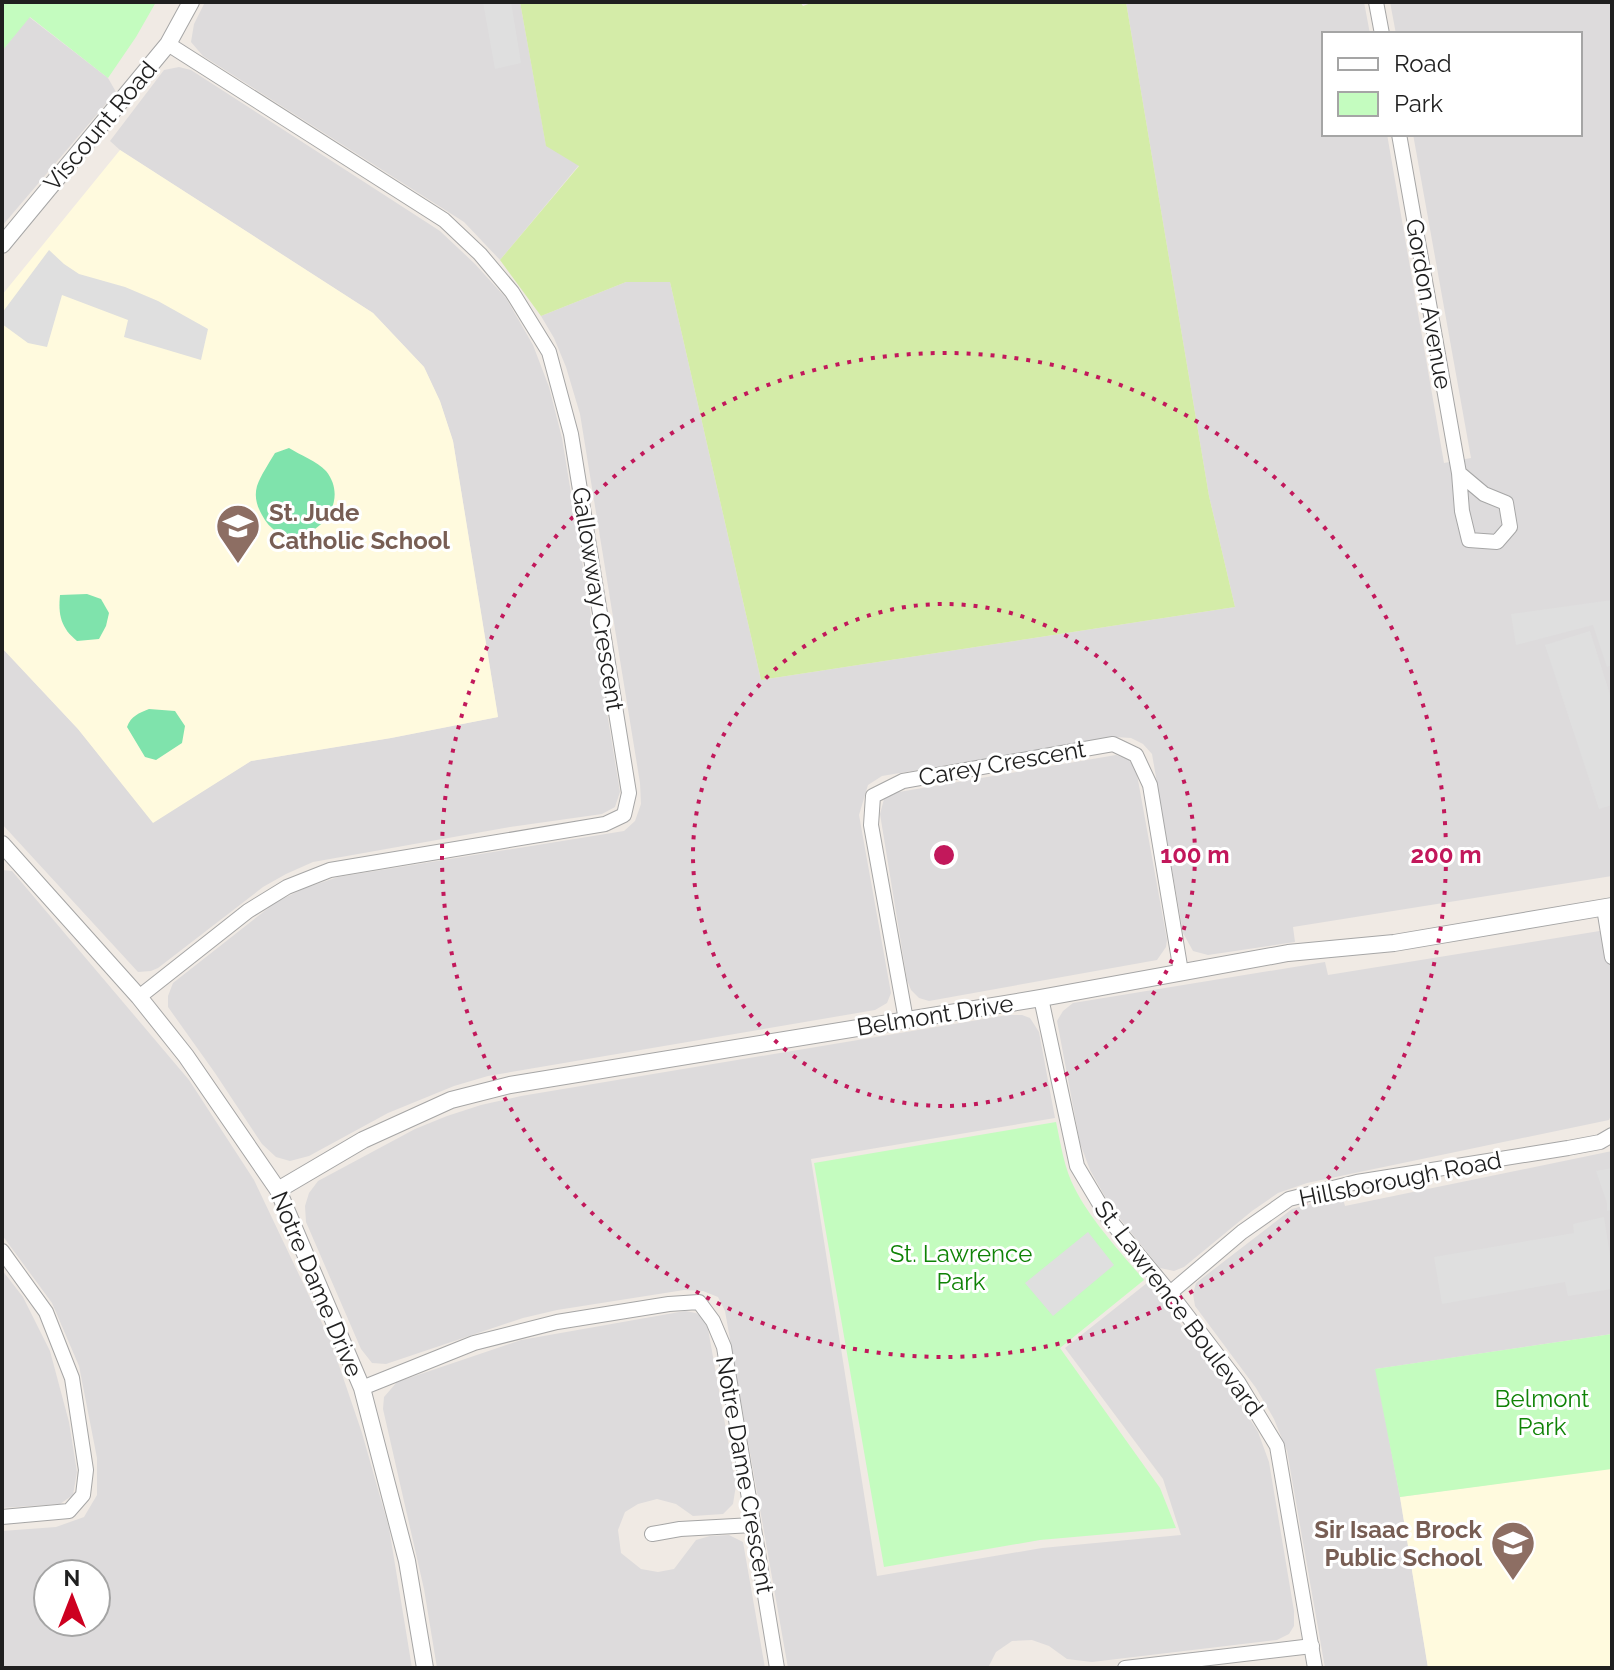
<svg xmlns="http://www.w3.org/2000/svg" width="1614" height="1670" font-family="Raleway,sans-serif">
  <rect width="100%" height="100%" fill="#f0eae4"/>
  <g fill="#dddbdc" fill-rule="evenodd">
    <polygon points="205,2 520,2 546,145 579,165 500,260 464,222 203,56 191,42 194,24"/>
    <polygon points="1126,2 1364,2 1370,34 1324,34 1324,134 1387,134 1444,463 1471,458 1413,134 1580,134 1580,34 1396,34 1390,2 1612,2 1612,876 1293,927 1295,942 1208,955 1193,951 1183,933 1152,754 1143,744 1131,738 1115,737 882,776 868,785 859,815 891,993 887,1003 875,1010 488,1076 454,1086 388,1113 309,1156 290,1161 276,1157 262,1144 215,1073 168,1007 168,996 173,983 276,902 305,888 338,877 624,831 635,821 641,804 640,783 580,414 566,367 554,338 541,316 626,282 670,282 761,680 1235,607 1209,496"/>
    <polygon points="29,17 108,78 116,92 2,226 2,51"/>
    <polygon points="179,67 191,70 440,231 475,264 506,298 533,345 549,387 562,438 620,792 615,807 602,814 510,827 313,862 286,874 263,887 158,968 151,971 138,972 2,824 2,648 78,729 153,822 251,761 391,738 498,717 453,441 440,402 424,367 373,313 120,150 110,141 164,70"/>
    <polygon points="1116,755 1128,759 1136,769 1167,940 1166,947 1157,960 929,1001 919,998 911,990 907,980 880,814 884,799 893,793"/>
    <path d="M2,870l10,1 177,209 65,100 77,162 31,91 27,95 23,140h-410v-137l54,-4 28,-10 13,-22v-37l-18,-92 -27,-63 -50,-68zM48,1574h48v48h-48z"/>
    <polygon points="1612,929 1612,1113 1609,1120 1307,1183 1278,1193 1252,1211 1184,1267 1174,1271 1160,1268 1112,1209 1090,1170 1080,1143 1057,1021 1063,1011 1073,1003 1325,962 1328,975"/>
    <polygon points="1008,1015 1022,1015 1030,1018 1039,1032 1055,1118 811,1159 877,1576 1042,1548 1181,1535 1163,1479 1065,1348 1147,1283 1222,1375 1258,1432 1269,1462 1294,1611 1294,1626 1289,1634 1277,1640 1092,1662 1067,1659 1049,1646 1032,1640 1012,1641 996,1652 988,1668 788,1668 725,1311 718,1297 703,1291 684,1290 557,1310 523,1318 386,1364 372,1363 361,1349 306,1222 305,1206 309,1193 318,1181 415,1129 447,1116 481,1105 521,1096"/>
    <polygon points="1612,1151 1612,1334 1376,1369 1400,1497 1428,1668 1325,1668 1287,1451 1274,1419 1256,1388 1195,1306 1193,1294 1196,1283 1292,1209 1342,1195 1345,1206"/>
    <polygon points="2,1270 23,1297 50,1351 69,1422 77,1472 73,1495 60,1504 2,1508"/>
    <polygon points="685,1311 696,1313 703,1318 708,1329 736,1485 733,1504 723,1514 693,1516 676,1504 657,1499 638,1504 625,1512 618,1530 621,1553 641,1569 658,1572 674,1569 696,1540 710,1536 729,1535 743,1542 765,1668 437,1668 424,1589 383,1409 384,1397 397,1382 521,1340"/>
  </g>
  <g fill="#fffade">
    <polygon points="120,150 373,313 424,367 440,401 453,441 498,717 391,738 251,761 153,823 78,729 2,648 2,295"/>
    <polygon points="1612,1468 1612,1668 1428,1668 1400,1497"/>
  </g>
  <polygon fill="#d4eca8" points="520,2 800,2 803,6 814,2 1126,2 1209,496 1235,607 761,680 670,282 626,282 541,316 500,260 579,166 546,146"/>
  <g fill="#c4fcbf">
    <polygon points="2,2 156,2 136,37 108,78 30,17 2,51"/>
    <path d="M1056,1122c5,23 8,46 19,67 15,30 47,65 69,91l-84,68 100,140 16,40 -136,12 -156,27 -70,-404z"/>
    <polygon points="1612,1334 1612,1469 1400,1497 1375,1369"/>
  </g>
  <g fill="#7fe3ac">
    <path d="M289,448c11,7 28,13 37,23 33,41 -37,96 -64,44 -5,-9 -8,-18 -5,-29 4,-11 12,-23 18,-33z"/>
    <path d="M87,594l14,5 8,14 -3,13 -7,13 -22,2c-16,-13 -19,-26 -17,-46z"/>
    <path d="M149,709l26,2 10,15 -3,17 -26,17 -11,-3 -18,-30c4,-11 12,-14 22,-18z"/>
  </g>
  <g fill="#dfdfdf">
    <polygon points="483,2 511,2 521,63 495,69"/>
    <polygon points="49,250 64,264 79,274 125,287 158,301 208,329 201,360 124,337 128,320 62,295 47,347 28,343 2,324 2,313"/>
    <polygon points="1612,600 1612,665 1607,667 1593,625 1516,645 1511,614"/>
    <polygon points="1590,631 1612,701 1612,805 1599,809 1545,645"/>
    <polygon points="1612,1168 1612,1210 1607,1211 1607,1203 1596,1171"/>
    <polygon points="1604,1217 1612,1268 1612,1289 1568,1296 1565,1282 1442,1304 1434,1257 1574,1233 1573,1224"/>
    <polygon points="1088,1232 1114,1265 1053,1316 1025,1283"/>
  </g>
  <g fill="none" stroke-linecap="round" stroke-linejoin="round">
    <g stroke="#a6a6a6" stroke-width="16">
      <g id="minor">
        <polyline points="1376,2 1382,34"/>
        <polyline points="1399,134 1459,473 1462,511 1469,540 1497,542 1510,527 1506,503 1484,494 1459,473"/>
        <polyline points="1604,908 1612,957"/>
        <polyline points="139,997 248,911 287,887 330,870 605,824 624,815 629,793 571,434 549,352 512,292 480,254 444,220 168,44"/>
        <polyline points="1041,998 1077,1166 1108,1218 1170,1293 1238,1382 1277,1446 1315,1668"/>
        <polyline points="906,1020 871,825 873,796 903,781 1113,744 1136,755 1150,785 1181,972"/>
        <polyline points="2,1251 46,1312 72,1378 86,1470 83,1495 69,1511 2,1517"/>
        <polyline points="1170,1293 1242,1232 1289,1199 1357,1182 1568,1148 1600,1142 1612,1135"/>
        <polyline points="362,1388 474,1343 557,1322 669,1304 699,1302 713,1321 724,1347 777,1668"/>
        <polyline points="652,1534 680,1529 753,1525"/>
        <polyline points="1125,1668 1312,1646"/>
      </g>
    </g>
    <g stroke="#a6a6a6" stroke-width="18">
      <g id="tertiary">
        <polyline points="2,245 168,44 191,2"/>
        <polyline points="2,844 139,997 186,1056 278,1190 362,1388 407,1561 425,1668"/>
        <polyline points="278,1190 363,1140 451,1100 510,1085 1041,998 1288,953 1394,943 1612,906"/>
      </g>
    </g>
    <use href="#minor" stroke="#fff" stroke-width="14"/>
    <use href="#tertiary" stroke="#fff" stroke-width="16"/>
  </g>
  <g fill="none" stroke="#c2185b" stroke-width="4" stroke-dasharray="4 8">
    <circle cx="944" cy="855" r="251"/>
    <circle cx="944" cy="855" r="502"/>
  </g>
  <defs>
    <g id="school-pin" transform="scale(2.3)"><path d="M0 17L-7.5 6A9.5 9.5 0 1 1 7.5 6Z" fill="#8d6e63" stroke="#fff"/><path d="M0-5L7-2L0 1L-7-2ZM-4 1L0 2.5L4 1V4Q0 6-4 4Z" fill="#fff"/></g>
  </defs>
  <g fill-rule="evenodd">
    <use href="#school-pin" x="238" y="526"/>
    <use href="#school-pin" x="1513" y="1543"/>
  </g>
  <g text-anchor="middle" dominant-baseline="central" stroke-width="6" stroke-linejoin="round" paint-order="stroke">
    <g font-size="24" fill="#1f1f1f" stroke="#fff">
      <text transform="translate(100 126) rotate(-50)">Viscount Road</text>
      <text transform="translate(1429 304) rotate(80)">Gordon Avenue</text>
      <text transform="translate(598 599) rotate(81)">Gallowway Crescent</text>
      <text transform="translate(1002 763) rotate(-10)">Carey Crescent</text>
      <text transform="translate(935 1015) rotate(-9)">Belmont Drive</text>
      <text transform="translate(1400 1179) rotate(-11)">Hillsborough Road</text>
      <text transform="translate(317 1284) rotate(67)">Notre Dame Drive</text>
      <text transform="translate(1179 1308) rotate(53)">St. Lawrence Boulevard</text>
      <text transform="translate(745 1475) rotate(80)">Notre Dame Crescent</text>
    </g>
    <g font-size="24" font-weight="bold" fill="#785e54" stroke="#fff" text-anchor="start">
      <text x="269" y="512">St. Jude<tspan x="269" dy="28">Catholic School</tspan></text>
      <text x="1482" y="1529" text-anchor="end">Sir Isaac Brock<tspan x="1482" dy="28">Public School</tspan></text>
    </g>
    <g font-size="24" fill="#0f8306" stroke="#fff">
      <text x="961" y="1253">St. Lawrence<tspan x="961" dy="28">Park</tspan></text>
      <text x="1542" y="1398">Belmont<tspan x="1542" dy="28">Park</tspan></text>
    </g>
  </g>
  <circle cx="944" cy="855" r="12" fill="#c2185b" stroke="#fff" stroke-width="4"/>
  <g font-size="24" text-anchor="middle" font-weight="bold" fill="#c2185b" stroke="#fff" stroke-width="6" stroke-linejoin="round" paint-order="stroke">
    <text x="1195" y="863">100 m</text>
    <text x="1446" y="863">200 m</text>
  </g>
  <rect width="1614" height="1670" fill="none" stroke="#1f1f1f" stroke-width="8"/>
  <rect x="1322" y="32" width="260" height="104" fill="#ffffff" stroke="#a5a5a5" stroke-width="2"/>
  <rect x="1338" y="58" width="40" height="12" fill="#ffffff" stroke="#a5a5a5" stroke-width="2"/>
  <text x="1394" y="72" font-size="24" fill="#1f1f1f">Road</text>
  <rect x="1338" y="92" width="40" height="24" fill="#c4fcbf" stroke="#a5a5a5" stroke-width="2"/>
  <text x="1394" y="112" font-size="24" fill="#1f1f1f">Park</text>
  <g transform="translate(72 1598)"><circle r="38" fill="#ffffff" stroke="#a5a5a5" stroke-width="2"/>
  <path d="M0-6L14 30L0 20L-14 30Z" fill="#cd0020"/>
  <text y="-12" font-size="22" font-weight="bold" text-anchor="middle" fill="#1f1f1f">N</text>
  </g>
</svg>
